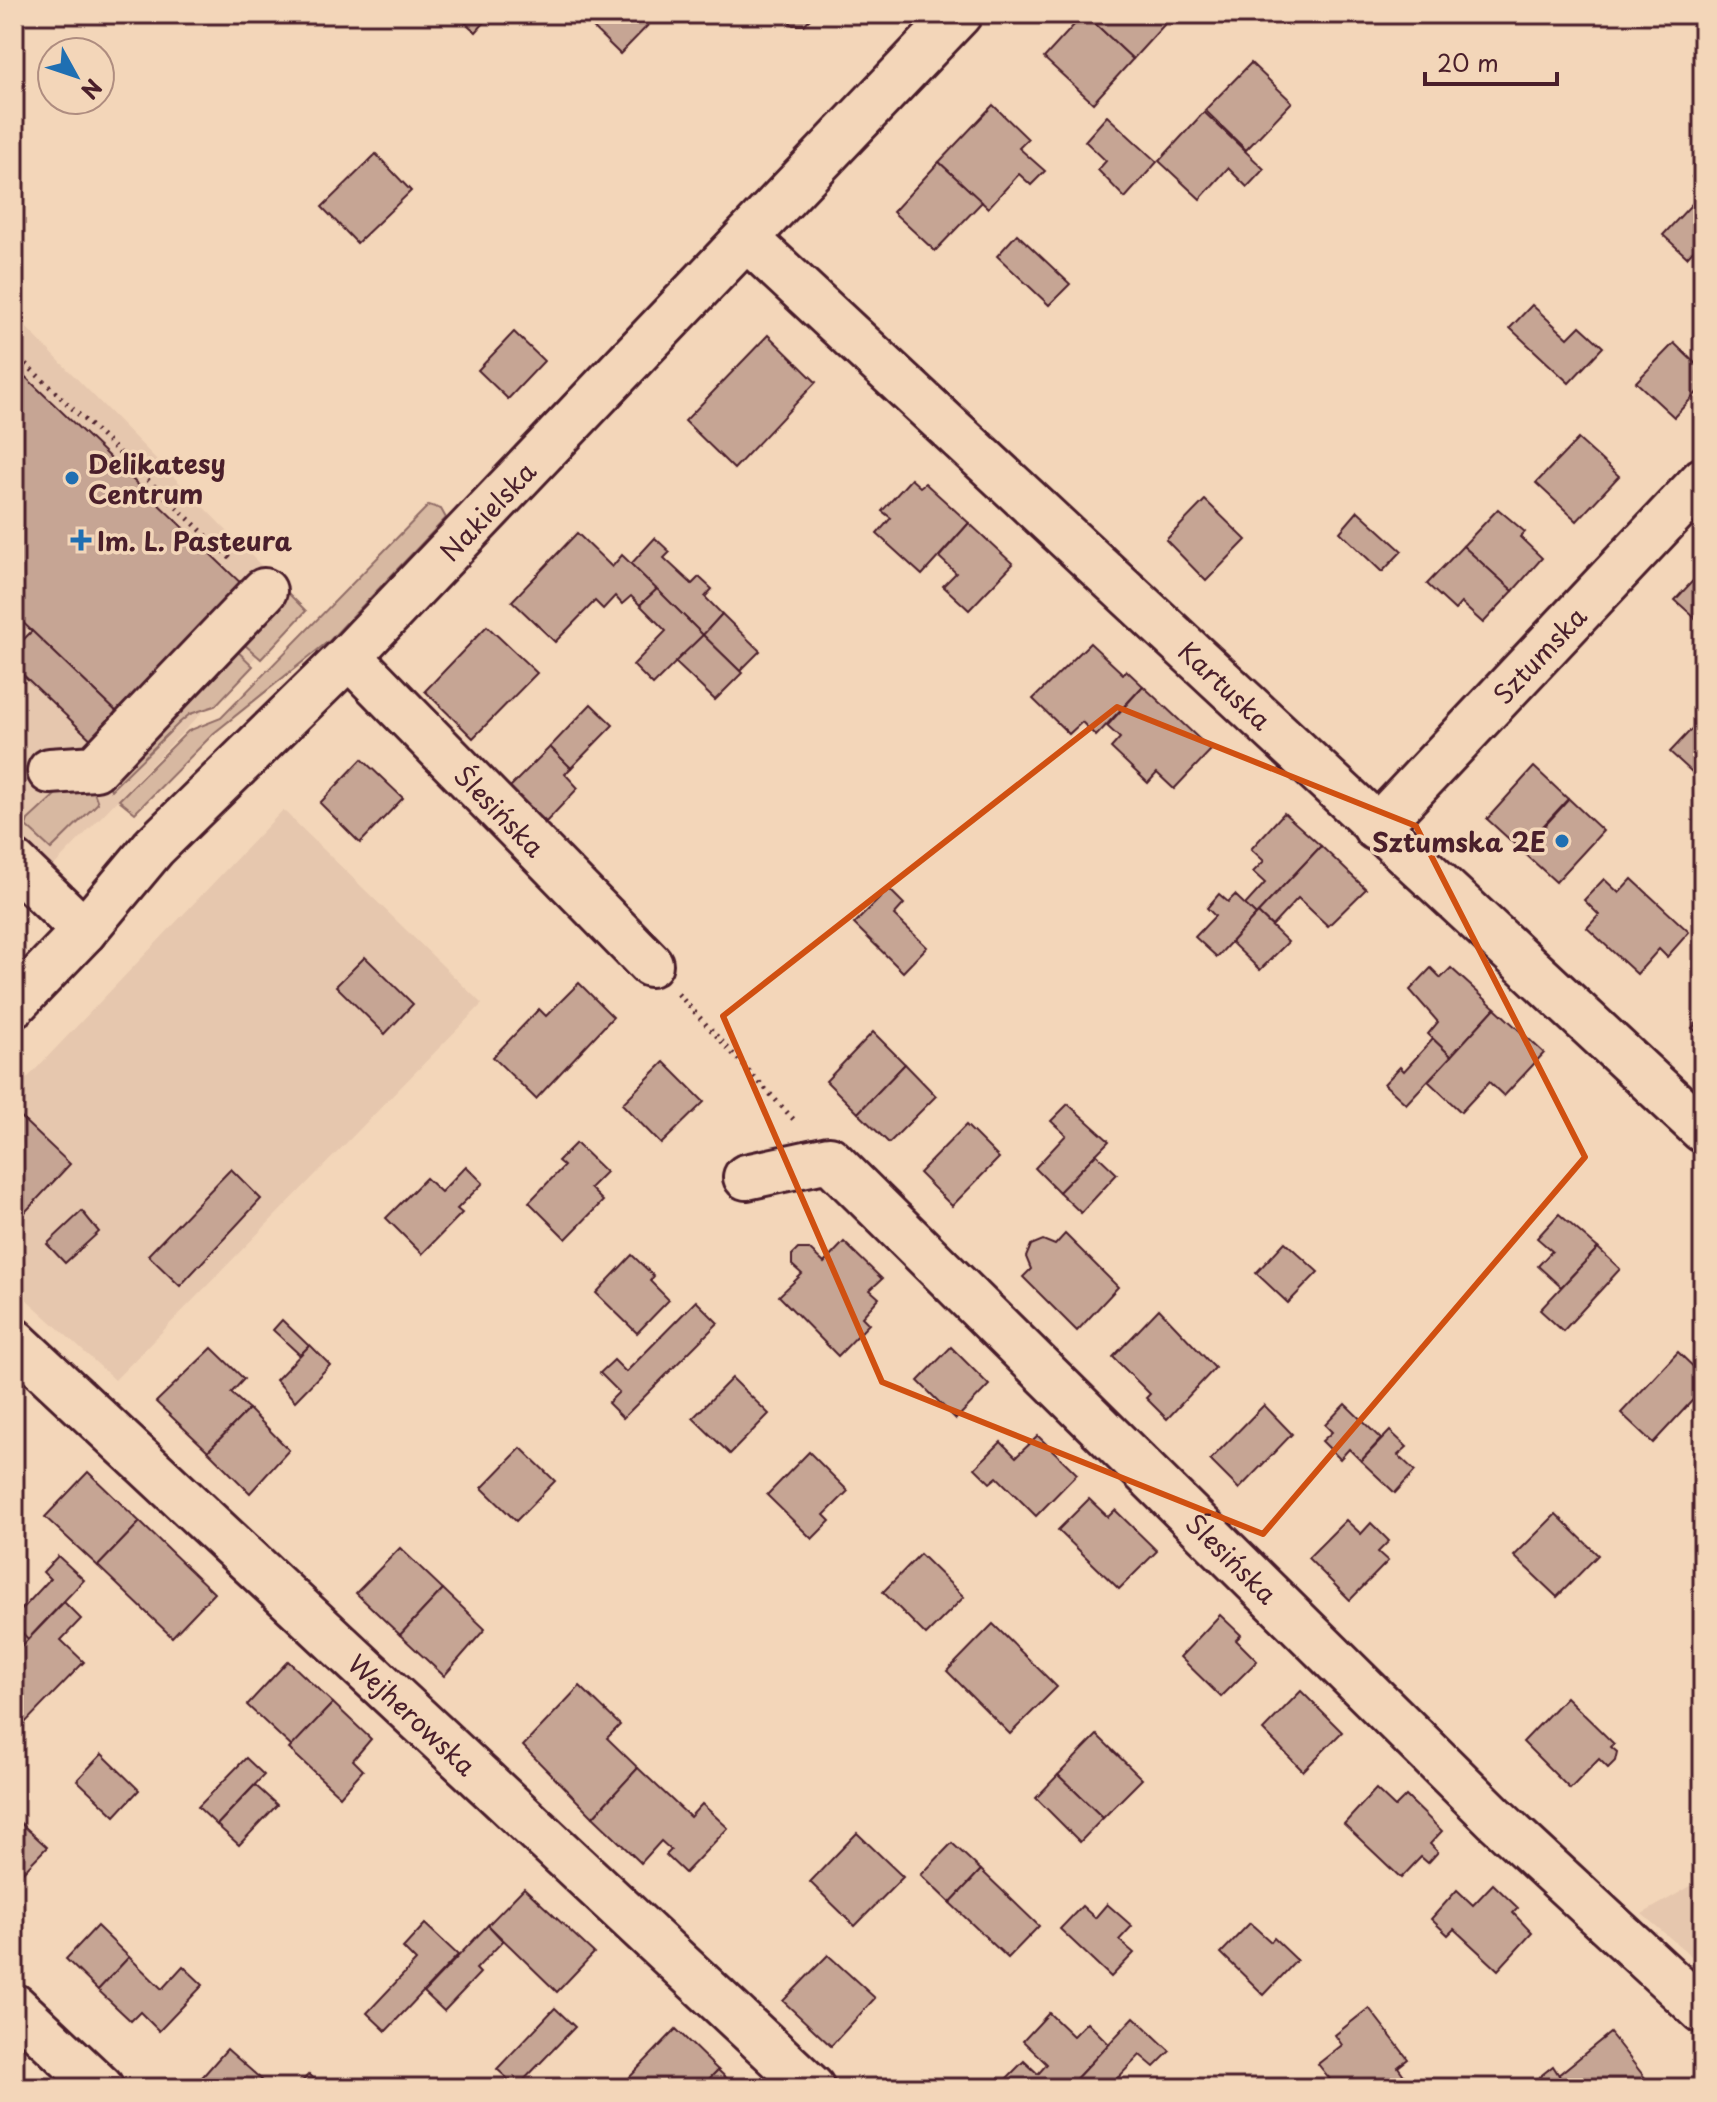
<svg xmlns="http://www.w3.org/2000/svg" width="1717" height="2102" font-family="'Playpen Sans',sans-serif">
  <rect width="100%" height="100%" fill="#f3d6b9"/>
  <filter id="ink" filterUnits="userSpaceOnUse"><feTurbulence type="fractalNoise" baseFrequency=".0125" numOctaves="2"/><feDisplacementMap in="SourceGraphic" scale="16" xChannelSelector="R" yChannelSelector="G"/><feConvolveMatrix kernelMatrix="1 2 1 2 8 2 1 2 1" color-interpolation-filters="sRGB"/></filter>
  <g filter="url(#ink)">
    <g fill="#e6c7ae">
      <polygon points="14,315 303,608 14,907"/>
      <polygon points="283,810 482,1004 115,1380 14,1288 14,1092"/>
      <polygon points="1703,1879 1703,1966 1642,1914"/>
    </g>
    <g fill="#d7b8a1" stroke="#906c66" stroke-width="2">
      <polygon points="429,505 441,509 446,518 330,640 214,733 135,813 119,800 188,731 221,718"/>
      <polygon points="283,588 306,611 261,659 237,638"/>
      <polygon points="230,644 253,666 215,706 190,714 179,723 111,790 106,774"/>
      <polygon points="89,778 98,803 51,849 26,826 28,820 56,794"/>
    </g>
    <g fill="#c6a594" stroke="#4a1f2b" stroke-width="2">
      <polygon points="455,14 492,14 476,32"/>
      <polygon points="579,14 659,14 620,54"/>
      <polygon points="781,14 815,14 804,25 793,25"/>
      <polygon points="1084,14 1090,14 1087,16 1133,59 1093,103 1044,58"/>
      <polygon points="1090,14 1174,14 1133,59 1087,16"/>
      <polygon points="1251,63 1292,102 1246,150 1205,110"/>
      <polygon points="993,105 1028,139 1019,148 1045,171 1031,185 1019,174 988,208 939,162"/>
      <polygon points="1204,112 1264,169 1247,187 1228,168 1200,199 1159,161"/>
      <polygon points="1107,116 1157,162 1125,198 1098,170 1106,161 1085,141"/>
      <polygon points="376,154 411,191 357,243 322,207"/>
      <polygon points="939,162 982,202 935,251 893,212"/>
      <polygon points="1703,165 1703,188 1692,177"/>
      <polygon points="1703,192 1703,246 1700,243 1687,257 1663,235"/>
      <polygon points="1017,234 1070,284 1049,305 997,256"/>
      <polygon points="1532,305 1568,338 1580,326 1603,347 1569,383 1510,328"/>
      <polygon points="514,332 544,361 508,399 478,370"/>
      <polygon points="768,335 816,382 734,469 685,421"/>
      <polygon points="1674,343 1703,371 1703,386 1674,417 1636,382"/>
      <polygon points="14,366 247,589 124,719 14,614"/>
      <polygon points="1578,439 1619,476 1577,521 1536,483"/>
      <polygon points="911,479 920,487 925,483 969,523 922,575 877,534 891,518 882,511"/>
      <polygon points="1205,500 1246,540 1206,581 1166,540"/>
      <polygon points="1498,509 1525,532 1520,537 1542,558 1513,591 1463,546"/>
      <polygon points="1358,511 1402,551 1382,572 1340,532"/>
      <polygon points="969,523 1013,564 969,610 943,586 956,573 939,557"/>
      <polygon points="577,533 612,567 622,555 657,589 640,605 631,596 622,604 615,596 603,609 595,601 555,642 512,601"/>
      <polygon points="655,538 670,552 664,558 692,584 699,577 712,589 705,597 722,614 703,635 631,564"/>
      <polygon points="1463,546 1513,591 1483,623 1461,603 1455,610 1427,584"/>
      <polygon points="1703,570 1703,625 1675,600"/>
      <polygon points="657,589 703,635 653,685 633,665 666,631 640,605"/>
      <polygon points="722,614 760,651 740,671 703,635"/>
      <polygon points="487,626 537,673 473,738 425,691"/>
      <polygon points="32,631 124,719 98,746 14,666 14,649"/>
      <polygon points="703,635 742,673 715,700 675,662"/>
      <polygon points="1090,643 1123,674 1126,670 1143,686 1096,736 1082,722 1069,734 1033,699"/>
      <polygon points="1143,686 1211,750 1174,789 1157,773 1148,783 1111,748 1120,738 1107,726"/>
      <polygon points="591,704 613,725 571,768 550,747"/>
      <polygon points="1703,717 1703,782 1670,752"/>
      <polygon points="550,747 571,768 565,774 578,788 546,822 510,787"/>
      <polygon points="362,759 403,798 360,843 320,803"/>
      <polygon points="1534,767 1568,799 1521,850 1487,819"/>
      <polygon points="1569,799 1603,831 1556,882 1522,851"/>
      <polygon points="1284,813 1321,846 1256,915 1245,905 1265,883 1253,872 1264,861 1251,849"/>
      <polygon points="1321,846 1366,889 1328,926 1298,898 1272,926 1258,913"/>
      <polygon points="1604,879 1619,893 1632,879 1689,932 1667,957 1659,949 1637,974 1587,928 1599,915 1584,900"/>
      <polygon points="889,889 904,904 894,915 927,947 903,972 854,924"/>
      <polygon points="1219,894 1228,902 1235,895 1256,915 1217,957 1195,937 1215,916 1207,908"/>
      <polygon points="1258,913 1288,942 1260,970 1231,942"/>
      <polygon points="365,957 413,1004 385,1034 336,986"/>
      <polygon points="1431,968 1441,978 1451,968 1495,1008 1451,1056 1428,1034 1438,1022 1410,990"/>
      <polygon points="579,983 613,1017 536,1099 493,1057 539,1009 546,1016"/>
      <polygon points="1495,1008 1544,1053 1504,1096 1489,1082 1461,1112 1428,1081"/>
      <polygon points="1703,1016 1703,1038 1692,1028"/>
      <polygon points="873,1032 905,1064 858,1113 826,1081"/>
      <polygon points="1433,1039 1451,1056 1406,1104 1384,1084 1400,1067 1404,1071"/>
      <polygon points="664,1062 704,1102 661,1144 622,1104"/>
      <polygon points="905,1064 936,1096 889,1143 858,1113"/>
      <polygon points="1068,1104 1109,1141 1059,1192 1035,1168 1066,1135 1051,1121"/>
      <polygon points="16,1113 70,1164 14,1224 14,1115"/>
      <polygon points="966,1125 999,1158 952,1206 919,1173"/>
      <polygon points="576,1143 606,1172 590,1188 603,1201 566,1239 529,1202 564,1166 558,1161"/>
      <polygon points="1096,1154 1117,1174 1081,1213 1059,1192"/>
      <polygon points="466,1166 483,1183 457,1209 462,1213 422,1254 386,1218 426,1178 441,1192"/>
      <polygon points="231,1169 261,1199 180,1286 148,1255"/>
      <polygon points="82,1211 99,1232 65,1263 47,1244"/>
      <polygon points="1559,1214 1598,1248 1561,1287 1538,1266 1552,1251 1537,1238"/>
      <polygon points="1065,1234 1118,1287 1077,1331 1023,1277 1031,1269 1026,1257 1031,1245 1043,1240 1055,1245"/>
      <polygon points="844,1242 882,1279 870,1290 879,1298 862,1317 869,1324 838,1356 779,1296 802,1274 792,1265 792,1255 798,1249 809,1249 824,1263"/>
      <polygon points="1285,1242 1318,1272 1288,1303 1256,1273"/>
      <polygon points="1598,1248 1620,1269 1563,1331 1540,1310"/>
      <polygon points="632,1255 654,1276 650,1281 669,1300 637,1333 596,1293"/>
      <polygon points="696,1301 718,1323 623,1418 608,1403 619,1392 600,1373 614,1360 626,1372"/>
      <polygon points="1159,1309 1215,1368 1167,1419 1146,1398 1150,1394 1113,1357"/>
      <polygon points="282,1320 309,1346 300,1355 273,1330"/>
      <polygon points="310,1345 330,1365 295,1401 276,1380"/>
      <polygon points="951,1347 989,1385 956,1419 918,1381"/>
      <polygon points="212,1348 244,1379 231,1393 249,1409 208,1451 156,1402"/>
      <polygon points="1678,1352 1703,1376 1703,1389 1653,1443 1621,1413"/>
      <polygon points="732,1378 769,1414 730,1454 693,1418"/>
      <polygon points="1345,1404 1381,1439 1361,1461 1349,1449 1340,1459 1322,1441 1332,1432 1325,1425"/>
      <polygon points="1264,1405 1292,1434 1239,1489 1210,1460"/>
      <polygon points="249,1409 289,1450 250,1493 208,1451"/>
      <polygon points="1390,1431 1407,1447 1398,1455 1415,1471 1395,1493 1361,1461"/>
      <polygon points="1038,1436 1077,1474 1036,1516 997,1477 990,1483 975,1468 1001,1442 1016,1457"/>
      <polygon points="521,1448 555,1481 516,1521 482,1488"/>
      <polygon points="809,1452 848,1491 824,1515 830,1521 812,1539 767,1495"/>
      <polygon points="88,1472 140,1522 98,1566 45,1517"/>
      <polygon points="1089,1499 1108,1517 1115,1510 1157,1551 1119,1589 1058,1530"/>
      <polygon points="1556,1514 1598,1555 1557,1597 1514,1556"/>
      <polygon points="1346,1520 1361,1534 1371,1523 1389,1541 1378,1552 1388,1561 1350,1600 1308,1558"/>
      <polygon points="140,1522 214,1593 172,1637 98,1566"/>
      <polygon points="400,1548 443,1589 400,1635 356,1593"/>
      <polygon points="920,1554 964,1597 926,1635 883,1592"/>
      <polygon points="58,1556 84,1580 28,1639 14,1624 14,1618 50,1579 43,1572"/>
      <polygon points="443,1589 485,1629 444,1676 400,1635"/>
      <polygon points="64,1602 81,1619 61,1640 84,1662 21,1727 14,1721 14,1654"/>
      <polygon points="1220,1615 1241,1635 1236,1640 1257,1661 1221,1697 1180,1657"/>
      <polygon points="993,1624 1057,1687 1010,1734 947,1671"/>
      <polygon points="288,1661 333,1703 292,1747 247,1705"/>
      <polygon points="580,1686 620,1725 607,1738 638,1768 593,1817 523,1746"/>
      <polygon points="1301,1691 1342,1732 1303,1771 1263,1730"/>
      <polygon points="1566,1697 1614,1744 1611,1747 1617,1752 1615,1761 1608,1768 1599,1759 1570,1789 1523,1742"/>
      <polygon points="333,1703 371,1739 353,1760 363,1770 340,1796 289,1749"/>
      <polygon points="1097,1735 1142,1779 1103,1818 1058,1775"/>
      <polygon points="102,1754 139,1790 115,1816 77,1780"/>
      <polygon points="246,1758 264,1775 217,1825 198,1807"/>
      <polygon points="638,1768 690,1817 702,1804 728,1828 685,1873 666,1855 671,1850 661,1841 641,1863 593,1817"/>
      <polygon points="1058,1775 1103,1818 1080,1842 1036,1798"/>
      <polygon points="255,1785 277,1805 239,1845 217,1825"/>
      <polygon points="1376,1789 1395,1807 1406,1796 1442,1831 1430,1844 1438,1852 1428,1863 1421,1857 1401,1878 1344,1824"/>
      <polygon points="14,1817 47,1847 14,1881"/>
      <polygon points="857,1833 903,1877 855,1926 810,1882"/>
      <polygon points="952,1843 981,1870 950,1903 921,1875"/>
      <polygon points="981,1870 1039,1926 1008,1958 950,1903"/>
      <polygon points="1493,1884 1518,1908 1513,1913 1532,1933 1498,1970 1454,1929 1448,1935 1431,1919 1457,1890 1473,1905"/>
      <polygon points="524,1888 594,1953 557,1992 488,1925"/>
      <polygon points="1107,1904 1132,1926 1119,1940 1134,1953 1111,1977 1060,1929 1082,1906 1095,1918"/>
      <polygon points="1250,1923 1271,1942 1274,1938 1297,1960 1264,1995 1221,1953"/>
      <polygon points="425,1924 458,1955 386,2031 367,2013 416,1961 403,1948"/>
      <polygon points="488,1925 503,1941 476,1969 480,1973 444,2011 424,1992"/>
      <polygon points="97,1926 129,1957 98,1990 66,1959"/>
      <polygon points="828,1955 875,1998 831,2046 783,2001"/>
      <polygon points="129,1957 162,1989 183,1966 203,1985 159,2031 140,2012 131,2021 98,1990"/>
      <polygon points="555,2008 575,2027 517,2087 497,2069"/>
      <polygon points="1369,2008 1408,2059 1398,2067 1413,2088 1337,2088 1318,2064 1342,2045 1335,2035"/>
      <polygon points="1049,2013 1073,2036 1087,2022 1109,2044 1067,2088 1013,2088 1005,2080 1024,2061 1038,2074 1047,2064 1023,2041"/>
      <polygon points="1134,2017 1170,2051 1154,2067 1140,2055 1108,2088 1081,2088 1074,2081"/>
      <polygon points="676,2029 718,2070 700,2088 659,2088 652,2081 645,2088 631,2088 625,2082"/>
      <polygon points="1610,2033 1653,2088 1567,2088 1557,2076"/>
      <polygon points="227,2049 262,2080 254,2088 203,2088 197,2083"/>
      <polygon points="1553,2066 1567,2088 1529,2088 1528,2086"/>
      <polygon points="718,2070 737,2088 700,2088"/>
      <polygon points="309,2074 324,2088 296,2088"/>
    </g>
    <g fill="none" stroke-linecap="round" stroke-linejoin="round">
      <g stroke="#4a1f2b" stroke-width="50">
        <g id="minor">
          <path id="s1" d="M747,239l956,891"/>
          <path id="s2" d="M349,656l301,308"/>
          <polyline points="50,771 95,768 264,591"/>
          <path id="s3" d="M1376,828l327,-348"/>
          <polyline points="14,863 84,931"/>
          <path id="s4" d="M746,1177l83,-18 668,661 206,191"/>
          <path id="s5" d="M14,1341l798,747"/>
          <polyline points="14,2006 101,2088"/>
        </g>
      </g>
      <g stroke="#4a1f2b" stroke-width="50">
        <g id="major">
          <path id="s6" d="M14,1004l70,-73 70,-84 195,-191 610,-642"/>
        </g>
      </g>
      <g stroke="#4a1f2b" stroke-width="5" stroke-dasharray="2 6" stroke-linecap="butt">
        <polyline points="14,353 232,560"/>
        <polyline points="678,994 796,1122"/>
      </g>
      <use href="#minor" stroke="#f3d6b9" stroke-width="44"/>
      <use href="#major" stroke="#f3d6b9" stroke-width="44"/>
    </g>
  </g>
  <path fill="none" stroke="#d05011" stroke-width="6" stroke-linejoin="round" d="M1117,707l299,119 169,331 -322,377 -381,-152 -159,-366z"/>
  <g fill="#1f6fb2" stroke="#f3d6b9" stroke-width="3">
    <circle cx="72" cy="478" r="8"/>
    <path d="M77 528h8v8h8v8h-8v8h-8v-8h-8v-8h8z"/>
    <circle cx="1562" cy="841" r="8"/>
  </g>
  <g text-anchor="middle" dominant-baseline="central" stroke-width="7" stroke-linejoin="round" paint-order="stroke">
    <g font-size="26" font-weight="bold" fill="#4a1f2b" stroke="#f3d6b9" text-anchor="start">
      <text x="88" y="463">Delikatesy<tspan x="88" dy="30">Centrum</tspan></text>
      <text x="97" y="540">Im. L. Pasteura</text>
      <text x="1546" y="841" text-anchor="end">Sztumska 2E</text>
    </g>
    <g font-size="26" fill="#4a1f2b" stroke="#f3d6b9">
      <text stroke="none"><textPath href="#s6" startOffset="684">Nakielska</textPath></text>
      <text stroke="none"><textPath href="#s3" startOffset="238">Sztumska</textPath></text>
      <text stroke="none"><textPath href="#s1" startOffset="654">Kartuska</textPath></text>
      <text stroke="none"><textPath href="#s2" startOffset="216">Ślesińska</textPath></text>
      <text stroke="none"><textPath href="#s4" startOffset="652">Ślesińska</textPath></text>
      <text stroke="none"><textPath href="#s5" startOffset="546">Wejherowska</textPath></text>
    </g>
  </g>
  <rect width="1717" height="2102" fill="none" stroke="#f3d6b9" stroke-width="48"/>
  <rect x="24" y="24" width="1669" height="2054" fill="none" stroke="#4a1f2b" stroke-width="3" filter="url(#ink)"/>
  <g transform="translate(76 76) rotate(130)"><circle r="38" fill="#f3d6b9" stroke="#af8d80" stroke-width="2"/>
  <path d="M0-6L14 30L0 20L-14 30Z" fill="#1f6fb2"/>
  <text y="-12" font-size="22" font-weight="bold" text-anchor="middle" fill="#4a1f2b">N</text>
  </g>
  <path d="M1425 72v12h132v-12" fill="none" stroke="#4a1f2b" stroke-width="4"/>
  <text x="1437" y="72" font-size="24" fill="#4a1f2b" stroke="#f3d6b9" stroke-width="6" paint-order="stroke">20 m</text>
</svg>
